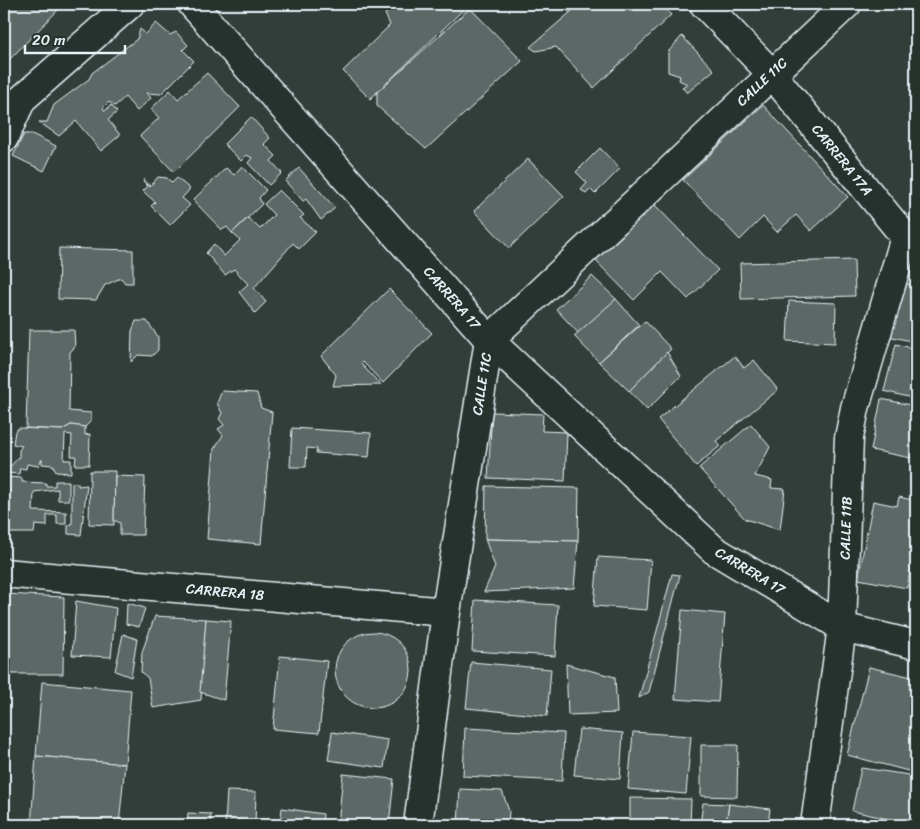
<svg xmlns="http://www.w3.org/2000/svg" width="920" height="829" font-family="Sriracha,sans-serif">
  <rect width="100%" height="100%" fill="#323e39"/>
  <filter id="ink" filterUnits="userSpaceOnUse"><feTurbulence type="fractalNoise" baseFrequency=".02" numOctaves="2"/><feDisplacementMap in="SourceGraphic" scale="10" xChannelSelector="R" yChannelSelector="G"/><feConvolveMatrix kernelMatrix="1 2 1 2 8 2 1 2 1" color-interpolation-filters="sRGB"/></filter>
  <g filter="url(#ink)">
    <g fill="#5c6865" stroke="#e8f1f8">
      <polygon points="4,4 64,4 4,65"/>
      <polygon points="385,4 459,4 464,9 370,99 343,71 390,25 385,14 390,10"/>
      <polygon points="550,4 580,4 570,13 562,5 553,7"/>
      <polygon points="580,4 661,4 671,15 594,88 556,47 536,51 530,47"/>
      <polygon points="470,8 522,61 426,149 377,106 377,92"/>
      <polygon points="156,23 170,35 176,32 188,45 183,50 194,61 161,94 147,93 151,98 137,111 125,97 115,106 109,102 103,108 105,111 111,105 117,112 108,120 120,135 101,151 76,121 59,136 39,122 47,122 54,105 89,79 92,73 137,39 140,29 146,34"/>
      <polygon points="682,36 714,70 687,93 682,87 687,84 679,80 680,76 668,72 668,52"/>
      <polygon points="207,73 240,107 174,172 140,136 159,118 151,109 170,90 178,99"/>
      <polygon points="763,105 848,197 811,231 796,215 777,232 763,217 740,240 683,180"/>
      <polygon points="251,117 270,138 264,144 276,156 271,161 282,173 269,185 248,163 252,158 247,155 241,161 224,144"/>
      <polygon points="24,134 32,134 56,146 44,171 13,156"/>
      <polygon points="600,148 620,169 595,194 590,189 586,193 581,190 587,183 576,172"/>
      <polygon points="528,159 564,196 509,248 474,211"/>
      <polygon points="242,166 266,190 259,198 262,204 232,233 227,227 222,230 193,200 226,168 234,175"/>
      <polygon points="299,168 335,208 321,220 306,199 303,201 285,181"/>
      <polygon points="158,177 167,178 172,183 177,178 190,189 182,198 190,205 170,225 151,206 155,202 143,191 148,186 143,181 144,179 150,186"/>
      <polygon points="279,190 304,215 300,218 316,232 299,249 293,243 254,288 266,302 255,313 239,292 248,284 234,269 225,275 206,253 214,244 224,256 240,240 232,233 248,218 260,229 274,215 264,204"/>
      <polygon points="652,202 718,270 688,299 662,272 634,300 594,259"/>
      <polygon points="59,248 133,250 133,283 125,283 121,278 105,285 96,300 58,299"/>
      <polygon points="854,260 855,296 741,299 740,263"/>
      <polygon points="592,276 616,299 580,335 556,309"/>
      <polygon points="900,282 916,286 916,342 888,336"/>
      <polygon points="389,289 432,333 383,383 363,362 361,364 381,385 333,386 336,375 321,356"/>
      <polygon points="616,299 639,325 599,362 574,336"/>
      <polygon points="789,301 836,303 835,343 787,341"/>
      <polygon points="136,321 147,321 158,337 158,350 152,356 138,355 131,362 132,331"/>
      <polygon points="645,321 671,349 629,391 599,362"/>
      <polygon points="29,330 74,330 75,347 70,352 69,411 91,413 91,421 85,427 71,425 62,430 26,428"/>
      <polygon points="896,344 916,349 916,399 884,391"/>
      <polygon points="667,352 681,376 647,410 629,391"/>
      <polygon points="735,356 744,368 754,360 778,390 716,441 720,446 696,466 658,419"/>
      <polygon points="222,391 257,393 261,408 272,412 261,544 207,539 214,449 223,435 218,429 224,425 219,419 222,413 217,403"/>
      <polygon points="881,399 916,406 916,459 871,450"/>
      <polygon points="492,412 543,414 542,431 567,432 565,481 488,478"/>
      <polygon points="751,424 770,447 755,476 772,480 771,488 785,489 780,530 745,519 699,468"/>
      <polygon points="71,425 85,427 85,435 90,434 89,465 75,465 76,456 71,456 72,435 65,434 64,460 71,460 71,473 56,472 53,465 42,464 42,459 38,466 27,464 26,469 20,468 19,474 4,473 19,457 19,450 22,446 13,444 15,431 19,428 62,430"/>
      <polygon points="292,428 371,433 369,457 316,453 317,449 307,448 306,467 290,467"/>
      <polygon points="90,471 115,471 114,525 89,524"/>
      <polygon points="115,476 145,477 143,535 120,535 120,523 114,520"/>
      <polygon points="6,477 22,478 22,482 46,483 46,486 55,486 55,481 69,481 69,500 58,500 58,489 34,492 33,511 66,512 66,524 57,524 57,515 47,515 47,526 35,525 34,533 4,533"/>
      <polygon points="72,483 78,483 78,486 87,485 81,535 68,534 68,525 72,524"/>
      <polygon points="486,486 579,488 578,541 485,539"/>
      <polygon points="899,497 916,501 916,541 907,588 858,579 873,501 897,506"/>
      <polygon points="485,539 578,541 574,588 484,592 495,567"/>
      <polygon points="598,557 651,560 647,610 594,606"/>
      <polygon points="672,574 680,575 649,692 639,698"/>
      <polygon points="5,594 64,597 63,674 4,674"/>
      <polygon points="475,600 558,605 555,656 472,651"/>
      <polygon points="76,601 116,608 111,657 72,655"/>
      <polygon points="127,603 145,608 139,627 126,624"/>
      <polygon points="682,610 725,614 718,702 675,699"/>
      <polygon points="155,616 206,619 201,700 153,708 148,678 141,672 142,652"/>
      <polygon points="206,619 231,621 224,700 200,692"/>
      <circle cx="373" cy="670" r="38"/>
      <polygon points="123,634 137,639 131,677 115,671"/>
      <polygon points="280,656 327,661 319,733 273,729"/>
      <polygon points="471,662 551,669 547,716 466,708"/>
      <polygon points="566,664 615,677 617,713 568,715"/>
      <polygon points="869,667 916,678 916,773 847,755"/>
      <polygon points="42,682 131,690 125,764 36,756"/>
      <polygon points="465,728 564,733 562,781 463,776"/>
      <polygon points="579,729 623,733 620,779 574,775"/>
      <polygon points="332,732 388,740 384,768 328,760"/>
      <polygon points="633,732 691,736 686,794 628,789"/>
      <polygon points="701,745 738,745 737,797 701,796"/>
      <polygon points="36,756 125,764 119,825 31,825"/>
      <polygon points="861,768 916,776 916,825 852,811"/>
      <polygon points="343,774 394,779 389,825 338,825"/>
      <polygon points="460,789 502,791 509,811 508,825 458,825"/>
      <polygon points="227,791 256,792 255,825 225,825"/>
      <polygon points="630,798 691,799 690,825 630,825"/>
      <polygon points="703,803 729,804 726,825 700,825"/>
      <polygon points="729,804 770,809 768,825 726,825"/>
      <polygon points="282,808 323,814 322,825 280,825"/>
      <polygon points="188,813 211,814 210,825 187,825"/>
    </g>
    <g fill="none" stroke-linecap="round" stroke-linejoin="round">
      <g stroke="#e8f1f8" stroke-width="31">
        <g id="minor">
          <polyline points="192,4 489,340 714,550 842,627 916,645"/>
          <polyline points="704,4 771,73 905,237 916,240"/>
          <polyline points="4,138 22,99 130,4"/>
          <polyline points="4,573 446,612"/>
          <polyline points="418,825 446,612 489,340 847,4"/>
          <polyline points="815,825 842,627 849,438 855,408 905,237"/>
        </g>
      </g>
      <use href="#minor" stroke="#26332d" stroke-width="28"/>
    </g>
  </g>
  <g text-anchor="middle" dominant-baseline="central" stroke-width="4" stroke-linejoin="round" paint-order="stroke">
    <g font-size="14" fill="#e8f1f8" stroke="#26332d">
      <text transform="translate(762 82) rotate(-43)">CALLE 11C</text>
      <text transform="translate(842 160) rotate(51)">CARRERA 17A</text>
      <text transform="translate(452 298) rotate(49)">CARRERA 17</text>
      <text transform="translate(482 384) rotate(-81)">CALLE 11C</text>
      <text transform="translate(846 528) rotate(-88)">CALLE 11B</text>
      <text transform="translate(750 571) rotate(31)">CARRERA 17</text>
      <text transform="translate(225 592) rotate(5)">CARRERA 18</text>
    </g>
  </g>
  <rect width="920" height="829" fill="none" stroke="#26332d" stroke-width="20"/>
  <rect x="10" y="10" width="900" height="809" fill="none" stroke="#e8f1f8" stroke-width="2" filter="url(#ink)"/>
  <path d="M25 45v8h100v-8" fill="none" stroke="#e8f1f8" stroke-width="2.5"/>
  <text x="32" y="45" font-size="15" fill="#e8f1f8" stroke="#26332d" stroke-width="4" paint-order="stroke">20 m</text>
</svg>
